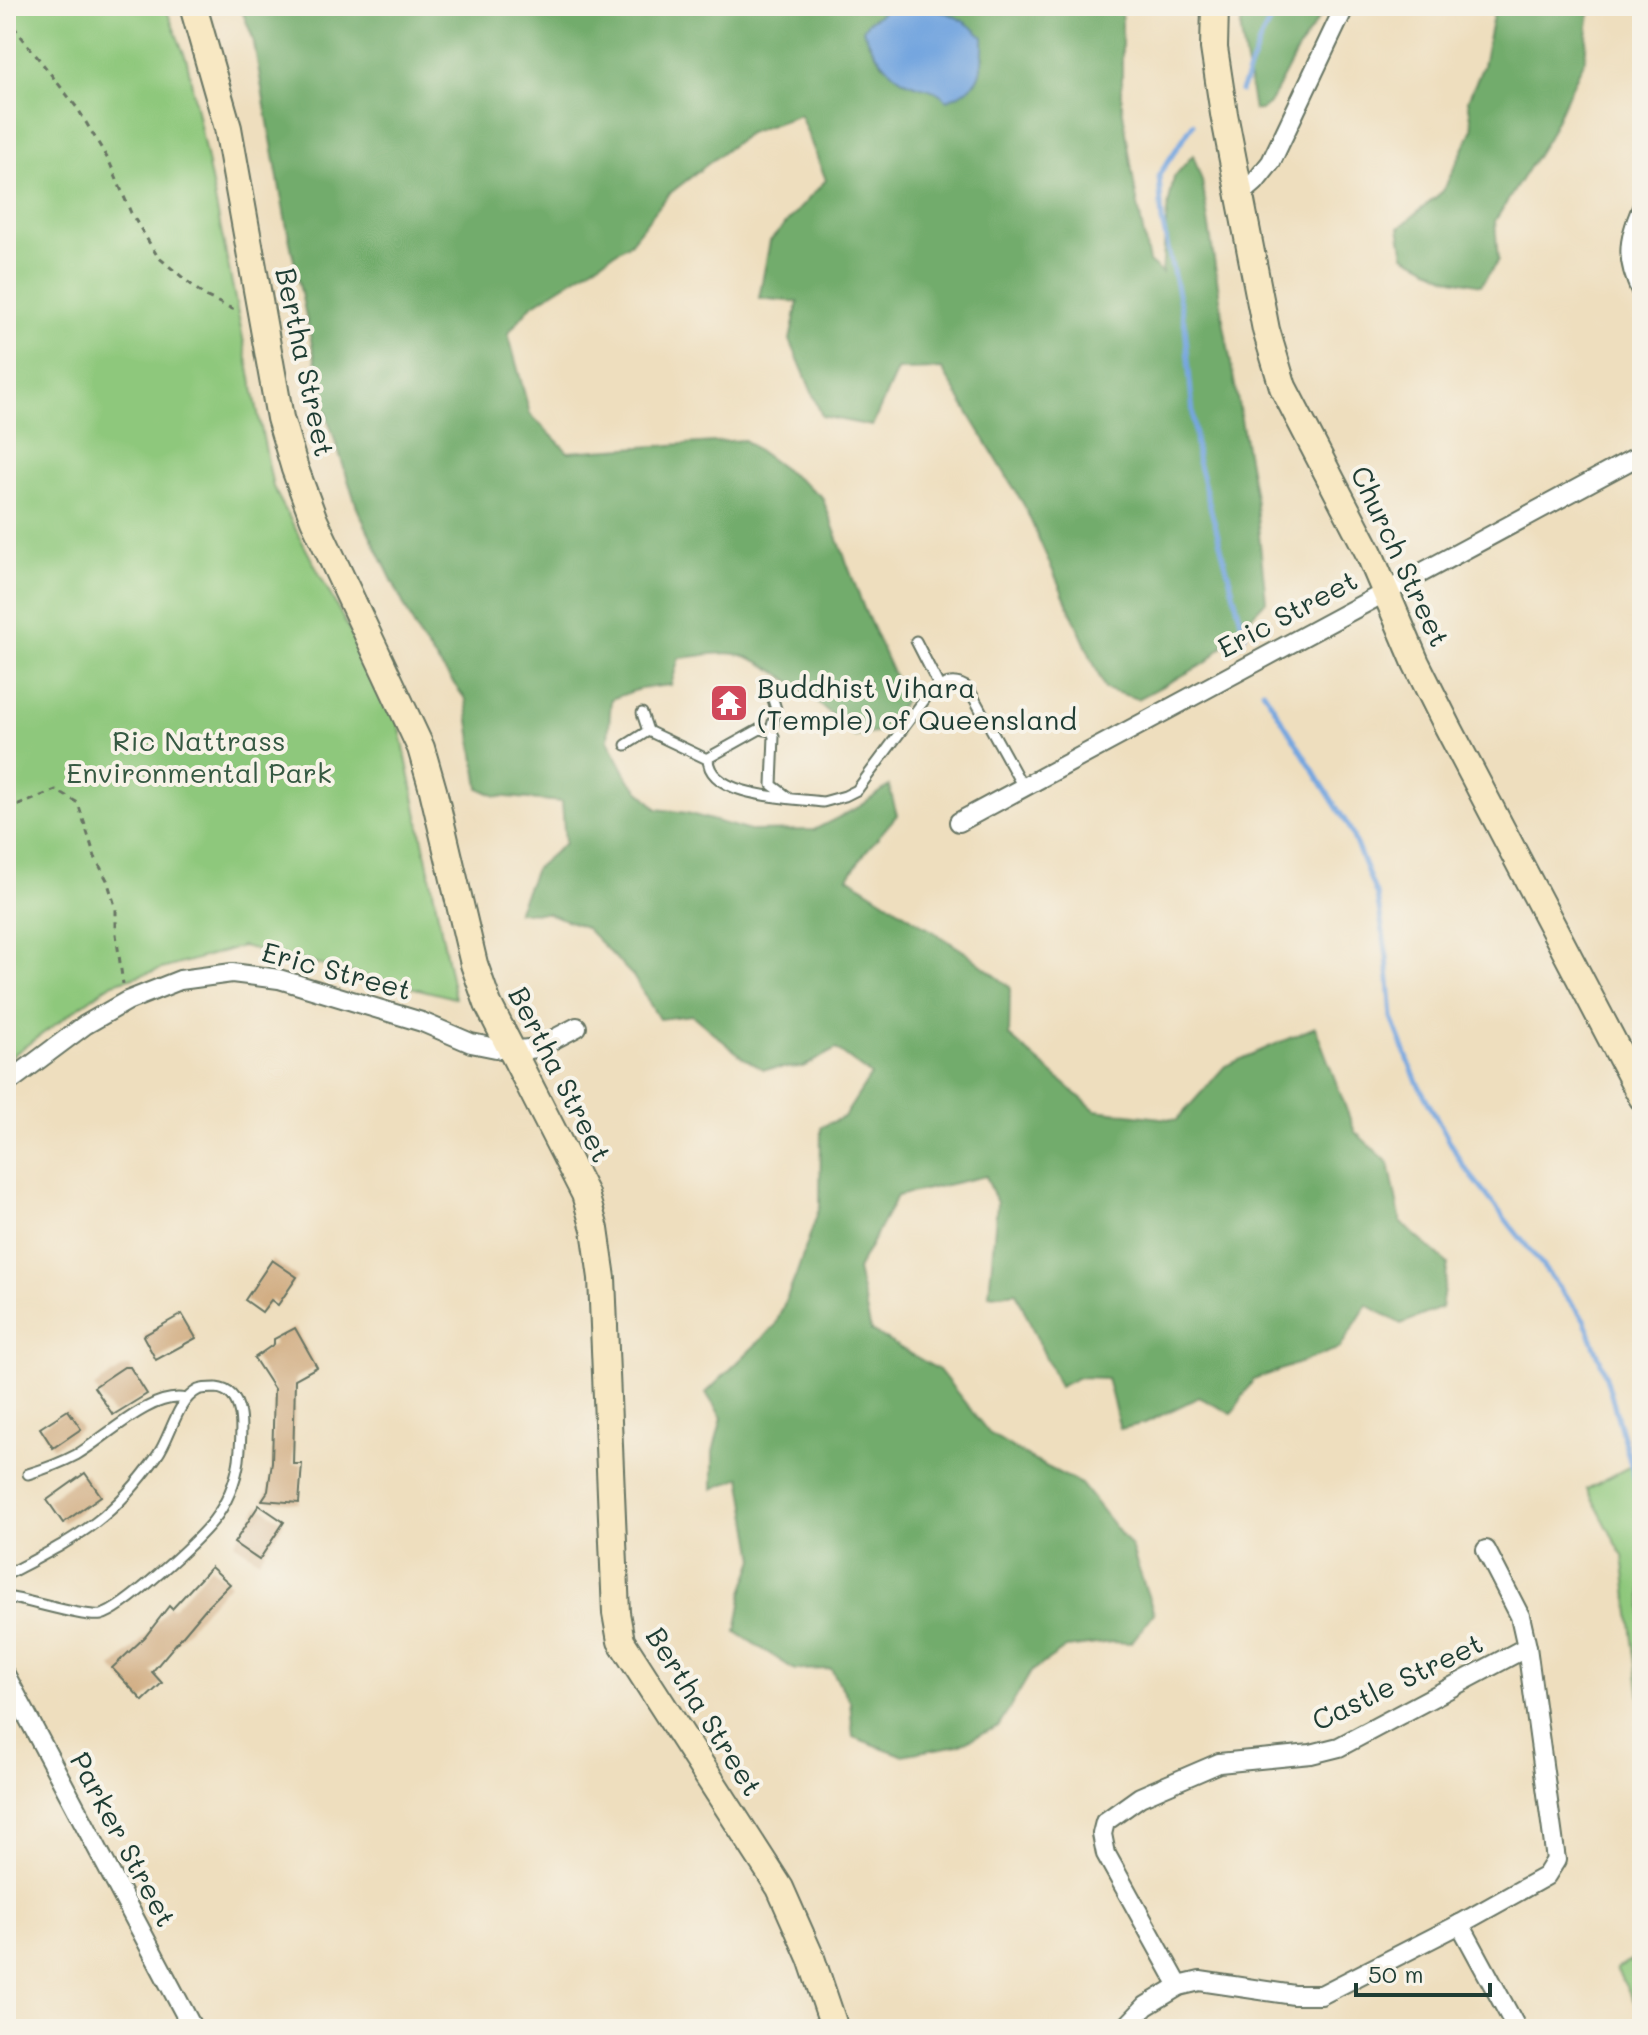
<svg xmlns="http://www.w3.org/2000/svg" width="1648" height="2035" font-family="Mali,sans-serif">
  <rect width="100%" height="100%" fill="#f7f3e8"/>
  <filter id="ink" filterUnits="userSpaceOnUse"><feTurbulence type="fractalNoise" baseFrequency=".0125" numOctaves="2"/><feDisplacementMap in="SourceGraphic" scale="16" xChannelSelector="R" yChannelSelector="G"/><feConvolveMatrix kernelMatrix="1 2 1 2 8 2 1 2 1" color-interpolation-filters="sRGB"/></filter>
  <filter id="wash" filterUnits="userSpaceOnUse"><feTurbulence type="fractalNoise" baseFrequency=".006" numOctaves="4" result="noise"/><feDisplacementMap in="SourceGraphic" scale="32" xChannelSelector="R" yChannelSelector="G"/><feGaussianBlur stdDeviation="1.8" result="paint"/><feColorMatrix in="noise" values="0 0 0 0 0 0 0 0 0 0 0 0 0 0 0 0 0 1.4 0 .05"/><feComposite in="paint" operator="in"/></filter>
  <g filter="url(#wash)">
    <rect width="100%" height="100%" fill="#eedebe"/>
    <g fill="#8ec87c" stroke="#568258" stroke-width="2">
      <polygon points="6,6 165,6 187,61 273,487 399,723 455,998 242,946 113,983 6,1060"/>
      <polygon points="1642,1460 1642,1715 1623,1556 1587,1489"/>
      <polygon points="1642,1955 1642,2015 1616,1969"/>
    </g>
    <g fill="#72ac6c" stroke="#487450" stroke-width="2">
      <path d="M240,6h653l-25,16v20l15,22 8,4 13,13 36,10 35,-8 9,-26 -41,-46 -48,-5h227v100l13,84 14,72 13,11 5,-61 7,-35 19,-22 9,26 22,144 31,172 11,104 -60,62 -68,36 -33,-10 -81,-184 -82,-136 -45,1 -25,56 -50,-10 -32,-76 8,-38 -39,-4 11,-57 56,-61 -26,-65 -52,18 -79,61 -39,49 -99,63 -23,27 22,81 38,38 176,-12 78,57 43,114 40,89 -22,31 -28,6c-26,-26 -83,-77 -119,-83 -17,-3 -39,3 -57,4l-8,27 -29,3 -31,11 -3,41 21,40 28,29 30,4 63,18 64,-1 45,-23 30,-21 8,29 -30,35 -19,27 117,75 45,35 -1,49 86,74 82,10 48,-54 90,-39 40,105 34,31 12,60 47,41 -7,44 -40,16 -34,-19 -27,43 -87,32 -21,34 -33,-17 -54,26 -25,6 -13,-51 -28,-1 -20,10 -43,-95 -27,3 8,-92 -11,-27 -89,20 -40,74 14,61 68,39 50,63 46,28 46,23 50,63 23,66 -23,30 -19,-1 -46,6 -35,24 -32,54 -41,19 -56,10 -49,-18 -3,-36 -19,-32 -36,1 -59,-38 7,-40 12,-33 -14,-82 -28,12v-37l9,-34 -16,-25 69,-67 20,-48 25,-72 1,-79 23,-10 27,-42 -35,-26 -33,18 -40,2 -21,-12 -50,-42 -33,4 -26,-43 -48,-49 -38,-14 -30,-1 18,-43 30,-26 -3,-41 -66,-6 -17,-8 -13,-88 -46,-62 -62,-128 -30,-91 -42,-196 -33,-185z"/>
      <polygon points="1241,6 1327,6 1296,53 1269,104 1261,110 1254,110 1241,33"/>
      <polygon points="1495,6 1590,6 1585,59 1548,137 1495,221 1498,261 1481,285 1448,278 1404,255 1399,228 1443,191 1473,129 1468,100 1483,66"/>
    </g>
    <path fill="#74a6df" stroke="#4a728a" stroke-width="2" d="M893,6c38,0 63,4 90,31 1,34 -2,51 -36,63 -11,-13 -25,-11 -40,-18 -18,-8 -36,-33 -44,-52l5,-8z"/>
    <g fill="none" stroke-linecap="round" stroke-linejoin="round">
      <g stroke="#74a6df" stroke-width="5">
        <polyline points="1241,91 1261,38 1278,6"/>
        <polyline points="1193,124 1159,175 1162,221 1185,326 1197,458 1245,636"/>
        <polyline points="1263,690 1349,827 1377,896 1387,957 1392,1018 1416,1080 1462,1164 1584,1319 1604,1370 1637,1486 1642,1517"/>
      </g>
    </g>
    <g id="blocks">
      <g fill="#d2ae84">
        <polygon points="272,1260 297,1277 278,1305 271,1300 262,1312 245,1300"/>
        <polygon points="182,1314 196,1338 156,1360 143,1336"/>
        <polygon points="295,1328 317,1367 295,1379 293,1464 302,1464 299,1503 262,1500 268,1491 272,1462 274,1389 254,1358 274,1344 274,1339"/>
        <polygon points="124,1367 130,1367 147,1394 113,1415 94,1387"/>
        <polygon points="68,1410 81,1429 53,1448 40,1428"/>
        <polygon points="85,1473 101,1496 63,1523 47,1500"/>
        <polygon points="259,1505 284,1522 259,1560 234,1543"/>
        <polygon points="211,1567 230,1584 206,1608 152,1672 162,1683 143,1701 112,1668 145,1637 169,1606 172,1609"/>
      </g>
    </g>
  </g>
  <g filter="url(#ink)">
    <use href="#blocks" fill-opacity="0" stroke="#677564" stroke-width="2"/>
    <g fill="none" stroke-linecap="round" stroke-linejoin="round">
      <g stroke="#677564" stroke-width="13">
        <g id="lane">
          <polyline points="916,641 939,686"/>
          <polyline points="771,693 776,709 771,731"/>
          <polyline points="648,731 707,759"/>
          <polyline points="626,745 648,731 642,713"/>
          <path d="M788,797l-16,-12 2,-49 -3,-5 -11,-2 -52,29c0,40 85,40 115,44l22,-6 12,-6 71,-95c13,-11 26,-18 41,-6l54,98"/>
          <path d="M28,1474c17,-5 33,-11 48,-19 30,-17 75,-64 110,-56"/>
          <path d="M6,1575c69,-37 104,-52 151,-119 14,-19 19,-55 41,-66 5,-2 12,-2 18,-2 32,3 25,49 23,72 -3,21 -13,45 -26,61 -16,20 -90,89 -112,94 -17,3 -72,-15 -95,-18"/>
        </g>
      </g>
      <g stroke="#677564" stroke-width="22">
        <g id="street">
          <polyline points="1240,195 1255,182 1271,162 1345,6"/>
          <path d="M1642,208c-15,34 -16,52 0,85"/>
          <polyline points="959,822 1642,454"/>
          <polyline points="6,1084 85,1025 127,1001 180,980 232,973 279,979 422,1022 471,1043 511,1051 537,1048 577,1027"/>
          <polyline points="6,1676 193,2029"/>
          <polyline points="1460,1924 1517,2029"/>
          <polyline points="1179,1986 1106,1854 1102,1834 1105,1822 1140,1797 1219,1763 1311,1754 1339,1747 1527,1647"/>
          <polyline points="1124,2029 1146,2006 1179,1986 1200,1981 1294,1995 1321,1995 1460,1924 1546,1876 1556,1860 1527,1647 1520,1616 1486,1550"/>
        </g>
      </g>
      <g stroke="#677564" stroke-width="30">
        <g id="secondary">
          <polyline points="193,6 228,128 280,418 295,469 314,520 421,748 433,790 474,964 488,1004 585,1194 595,1229 602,1278 616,1613 621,1641 780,1888 811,1958 835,2029"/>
          <polyline points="1215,6 1214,48 1224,114 1266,330 1283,387 1369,553 1416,663 1448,727 1642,1097"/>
        </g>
      </g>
      <g stroke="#677564" stroke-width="3" stroke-dasharray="6 6" stroke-linecap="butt">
        <polyline points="6,17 78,109 109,161 131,213 158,257 205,296 239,312"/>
        <polyline points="6,807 14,807 56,790 78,803 95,857 107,880 116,909 116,934 123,984"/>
      </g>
      <use href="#lane" stroke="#fff" stroke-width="9"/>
      <use href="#street" stroke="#fff" stroke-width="18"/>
      <use href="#secondary" stroke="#f8e8c3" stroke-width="26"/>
    </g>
  </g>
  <defs>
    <g id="temple-square" transform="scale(2)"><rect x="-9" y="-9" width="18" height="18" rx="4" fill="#d1495b" stroke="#f7f3e8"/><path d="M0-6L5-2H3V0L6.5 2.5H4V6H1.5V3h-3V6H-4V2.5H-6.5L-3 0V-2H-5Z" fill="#fff"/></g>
  </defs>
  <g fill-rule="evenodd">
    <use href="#temple-square" x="729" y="703"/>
  </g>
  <g text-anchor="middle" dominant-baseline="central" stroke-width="8" stroke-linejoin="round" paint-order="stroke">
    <g font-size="28" fill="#1f3d34" stroke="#f7f3e8">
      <text transform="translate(306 362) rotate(78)">Bertha Street</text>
      <text transform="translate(1401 556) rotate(65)">Church Street</text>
      <text transform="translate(1287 613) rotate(-28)">Eric Street</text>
      <text transform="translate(337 970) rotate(15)">Eric Street</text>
      <text transform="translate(561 1074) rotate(63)">Bertha Street</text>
      <text transform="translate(1397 1681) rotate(-26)">Castle Street</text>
      <text transform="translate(705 1711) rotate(58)">Bertha Street</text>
      <text transform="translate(124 1839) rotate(62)">Parker Street</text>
    </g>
    <g font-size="28" fill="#1f3d34" stroke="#f7f3e8" text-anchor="start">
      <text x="757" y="687">Buddhist Vihara<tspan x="757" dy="32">(Temple) of Queensland</tspan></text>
    </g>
    <g font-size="28" fill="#355942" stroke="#f7f3e8">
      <text x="199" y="740">Ric Nattrass<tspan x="199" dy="32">Environmental Park</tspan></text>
    </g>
  </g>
  <rect width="1648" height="2035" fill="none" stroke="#f7f3e8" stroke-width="32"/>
  <path d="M1356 1983v12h134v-12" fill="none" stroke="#1f3d34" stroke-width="4"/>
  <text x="1368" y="1983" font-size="24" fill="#1f3d34" stroke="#f7f3e8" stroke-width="6" paint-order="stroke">50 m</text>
</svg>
